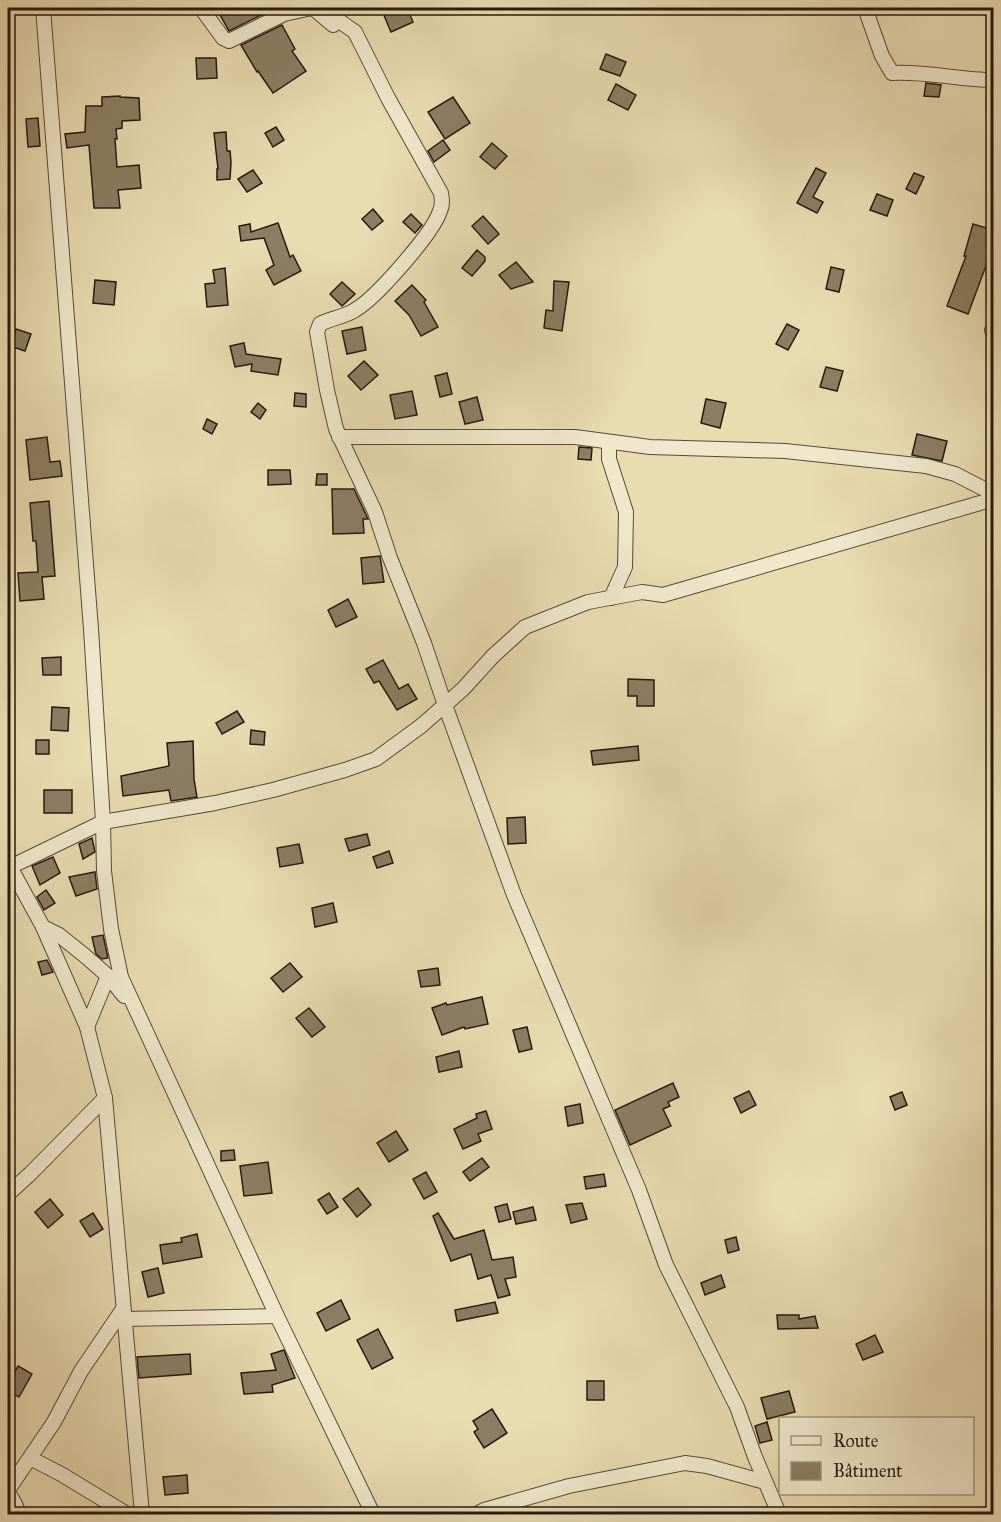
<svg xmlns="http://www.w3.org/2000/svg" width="1001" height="1522" font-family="'IM FELL Great Primer',serif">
  <rect width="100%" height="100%" fill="#e9dcb1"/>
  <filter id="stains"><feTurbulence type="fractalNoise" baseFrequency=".00333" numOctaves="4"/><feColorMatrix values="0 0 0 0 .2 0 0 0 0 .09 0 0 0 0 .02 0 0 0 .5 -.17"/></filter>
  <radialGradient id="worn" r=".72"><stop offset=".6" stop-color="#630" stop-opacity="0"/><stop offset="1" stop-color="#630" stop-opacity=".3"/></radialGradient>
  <g fill="#8c7e64" stroke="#281910" stroke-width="1.5">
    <polygon points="230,8 272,8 273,9 229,31 219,13"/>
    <polygon points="395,8 407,8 413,22 391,32 383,13"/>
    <polygon points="282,25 295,49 292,51 306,71 273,93 258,71 257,72 241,45"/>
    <polygon points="606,54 626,62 620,76 600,69"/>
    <polygon points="196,58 216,58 217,78 197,79"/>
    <polygon points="926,83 941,85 939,97 924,96"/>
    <polygon points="616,84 636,95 628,110 608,100"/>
    <polygon points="120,96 120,97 139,98 140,120 122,121 122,128 116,129 117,139 115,139 117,167 139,165 141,188 118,190 120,208 94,208 89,145 67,148 65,134 85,132 86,106 102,106 102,97"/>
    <polygon points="453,97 470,123 445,139 428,112"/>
    <polygon points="38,118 40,146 28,147 26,119"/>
    <polygon points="276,127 284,140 273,147 265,133"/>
    <polygon points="226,132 227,151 230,151 231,162 230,179 217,180 217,169 218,169 214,133"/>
    <polygon points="443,140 450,150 434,162 428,151"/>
    <polygon points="492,143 507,156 495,169 480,157"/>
    <polygon points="816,168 826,173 813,197 823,202 817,213 797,203"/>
    <polygon points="253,170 262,183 247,192 238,179"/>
    <polygon points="914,173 924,177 916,194 906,189"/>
    <polygon points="877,194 893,200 887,216 870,210"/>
    <polygon points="373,209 383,221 372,230 362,219"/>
    <polygon points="411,214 422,225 415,233 403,222"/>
    <polygon points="483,216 499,234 488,244 472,226"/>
    <polygon points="278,223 290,257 293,255 301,271 274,285 266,270 274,265 264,238 241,241 239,226 250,224 251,232"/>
    <polygon points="973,224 993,230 993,247 968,314 947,306 966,256 964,256"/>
    <polygon points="477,250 485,257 485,261 472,276 462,268"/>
    <polygon points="516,262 533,282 511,289 499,275"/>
    <polygon points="831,267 844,270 839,292 826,289"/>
    <polygon points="225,268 228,305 207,307 205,284 215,283 213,270"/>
    <polygon points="95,280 116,282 114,305 93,303"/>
    <polygon points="554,281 569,282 562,331 544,328 546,310 553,311"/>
    <polygon points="342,282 355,294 342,306 330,294"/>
    <polygon points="412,285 426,300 424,302 438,327 421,336 409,315 395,301"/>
    <polygon points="787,324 799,330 788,350 776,344"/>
    <polygon points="362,327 366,350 347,354 342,331"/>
    <polygon points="16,329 31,334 25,351 10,346"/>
    <polygon points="244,343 246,354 281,359 278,375 251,371 252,364 235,367 230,346"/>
    <polygon points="364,361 378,375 361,390 348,376"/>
    <polygon points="826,367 843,371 837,391 820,387"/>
    <polygon points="447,373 452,394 440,397 435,376"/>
    <polygon points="412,391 417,415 395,419 390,395"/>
    <polygon points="295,393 306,394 306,407 294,406"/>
    <polygon points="477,397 483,420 465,424 459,402"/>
    <polygon points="706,399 726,403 720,428 701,423"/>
    <polygon points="258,403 266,410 260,419 251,412"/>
    <polygon points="207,419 217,424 212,434 203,429"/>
    <polygon points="917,434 947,441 942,461 912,455"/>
    <polygon points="47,437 50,462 60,461 62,476 30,480 26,440"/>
    <polygon points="579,447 592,448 591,460 578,459"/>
    <polygon points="268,470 290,470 291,484 268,485"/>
    <polygon points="317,474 327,474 327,485 316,485"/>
    <polygon points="332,489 354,489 368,519 363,519 364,533 333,534"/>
    <polygon points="49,501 55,576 42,577 44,599 20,601 18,573 38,572 36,541 33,541 30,503"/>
    <polygon points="380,556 384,582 363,584 361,558"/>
    <polygon points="348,599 357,617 336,627 328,610"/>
    <polygon points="61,657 61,675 43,675 42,658"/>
    <polygon points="383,660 399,689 408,684 417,699 397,710 379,681 374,683 366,669"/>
    <polygon points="628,679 654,680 654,706 637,706 637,696 628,696"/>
    <polygon points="52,707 69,708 68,731 51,730"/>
    <polygon points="237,711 244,722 222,734 216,723"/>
    <polygon points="251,730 265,732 264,745 250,744"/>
    <rect x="36" y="740" width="13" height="14"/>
    <polygon points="193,741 194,779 197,797 171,801 169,790 123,796 121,776 169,766 167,743"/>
    <polygon points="638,746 639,760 593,765 591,751"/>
    <rect x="44" y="790" width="28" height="23"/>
    <polygon points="525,817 526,843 508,844 507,818"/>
    <polygon points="367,834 370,845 349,851 345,839"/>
    <polygon points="92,838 95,852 83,859 79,844"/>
    <polygon points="299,844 303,863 280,867 277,848"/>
    <polygon points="389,851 393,863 377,868 373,857"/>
    <polygon points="53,857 60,873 40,885 32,866"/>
    <polygon points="95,872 97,889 76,896 69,877"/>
    <polygon points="46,890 55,903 44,910 37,897"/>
    <polygon points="333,903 337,922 315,927 312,908"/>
    <polygon points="103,935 108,958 102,959 96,954 92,937"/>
    <polygon points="47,960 53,972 42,975 38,962"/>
    <polygon points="290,963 302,977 283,992 271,978"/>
    <polygon points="438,968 440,985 421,987 418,971"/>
    <polygon points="482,997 488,1024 465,1029 464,1027 442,1035 432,1008 446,1003 447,1005"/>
    <polygon points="309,1008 325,1027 312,1037 296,1018"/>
    <polygon points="527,1027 532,1049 519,1052 513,1030"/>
    <polygon points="459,1051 462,1067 439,1072 436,1057"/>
    <polygon points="673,1083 679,1097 668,1102 670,1106 663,1109 671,1126 630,1145 615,1110"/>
    <polygon points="749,1091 756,1105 741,1113 734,1098"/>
    <polygon points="902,1092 907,1105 895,1110 890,1097"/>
    <polygon points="580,1104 583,1123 568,1126 565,1107"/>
    <polygon points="486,1111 492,1129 478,1134 481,1141 463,1149 454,1129 477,1118 476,1114"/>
    <polygon points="396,1131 408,1150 389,1162 377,1143"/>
    <polygon points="234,1150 235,1160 221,1161 221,1151"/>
    <polygon points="482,1158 489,1167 470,1181 463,1172"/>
    <polygon points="268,1162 272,1193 244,1196 240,1166"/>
    <polygon points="426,1172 437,1192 424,1199 413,1179"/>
    <polygon points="604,1174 606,1186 586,1189 584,1177"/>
    <polygon points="358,1188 371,1205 357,1217 343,1199"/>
    <polygon points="329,1193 338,1207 327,1214 318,1200"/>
    <polygon points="50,1199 63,1215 48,1228 35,1212"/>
    <polygon points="582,1203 587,1219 571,1223 566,1205"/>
    <polygon points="507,1204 511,1219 499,1222 495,1207"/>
    <polygon points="533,1207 536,1220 516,1224 513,1212"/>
    <polygon points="93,1213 103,1229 90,1237 80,1221"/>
    <polygon points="438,1213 454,1239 484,1230 492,1260 513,1257 516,1277 505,1279 510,1295 498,1298 491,1275 478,1279 471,1254 451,1261 433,1216"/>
    <polygon points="197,1234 202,1257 163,1264 160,1245 182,1242 181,1238"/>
    <polygon points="736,1237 739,1250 728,1253 725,1240"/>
    <polygon points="158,1268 164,1293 148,1297 142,1272"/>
    <polygon points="721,1275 725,1287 705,1295 701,1283"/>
    <polygon points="341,1300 350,1319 326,1331 317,1313"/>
    <polygon points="495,1302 498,1313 457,1321 455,1310"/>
    <polygon points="777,1315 799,1315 799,1319 815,1316 818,1328 778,1329"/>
    <polygon points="378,1329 393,1358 372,1369 357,1340"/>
    <polygon points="875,1335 883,1352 863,1360 856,1344"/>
    <polygon points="284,1350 295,1378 272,1385 273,1392 244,1394 241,1373 276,1370 271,1354"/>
    <polygon points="190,1354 191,1374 139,1378 137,1357"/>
    <polygon points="18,1366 32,1374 19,1397 8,1391 8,1385"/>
    <rect x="587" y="1381" width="17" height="19"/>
    <polygon points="789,1391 795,1412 767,1419 761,1398"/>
    <polygon points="492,1409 507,1433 484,1448 474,1432 478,1429 473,1421"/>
    <polygon points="767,1422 772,1440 760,1443 755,1426"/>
    <polygon points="187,1475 188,1493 165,1495 163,1477"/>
  </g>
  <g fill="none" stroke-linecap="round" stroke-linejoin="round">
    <g stroke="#584a38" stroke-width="16">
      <g id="minor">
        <polyline points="43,8 91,629 103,822 104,871 111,929 121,977 277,1316 373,1514"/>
        <polyline points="201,8 223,38 229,41 284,14 312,8"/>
        <path d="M313,8l20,17 5,-5 17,12 33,66 53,95c1,6 2,12 -1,18 -7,22 -64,87 -85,99 -10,7 -24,8 -35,14l-3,8 10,58 9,39 39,83 15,46 34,85 21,62 69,190 125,295 27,75 71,142 18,50 24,57"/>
        <path d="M865,8l17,48 10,17c35,-2 67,7 102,7"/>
        <polyline points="994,326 992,330 994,335"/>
        <polyline points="339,437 575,437 650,447 785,451 926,466 955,474 994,494"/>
        <polyline points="609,442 609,459 626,512 625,567 611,598"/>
        <polyline points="8,863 43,927 59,935 84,955 108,976 124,996"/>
        <polyline points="8,868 103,822 215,803 273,790 345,770 376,759 421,726 463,689 493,656 525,627 588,602 642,592 663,595 994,499"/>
        <polyline points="43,927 87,1027 105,1098 142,1514"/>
        <polyline points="87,1027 108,976"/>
        <polyline points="8,1194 30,1174 105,1098"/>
        <polyline points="124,1319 277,1316"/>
        <polyline points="30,1458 61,1474 127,1514"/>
        <polyline points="8,1490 54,1422 81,1371 123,1309"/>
        <polyline points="8,1492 15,1504 19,1514"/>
        <polyline points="477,1514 484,1510 569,1486 685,1463 707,1466 765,1482"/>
      </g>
    </g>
    <use href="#minor" stroke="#f1e8cc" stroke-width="14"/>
  </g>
  <rect width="1001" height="1522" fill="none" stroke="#e9dcb1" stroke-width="30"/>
  <rect x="9" y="9" width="983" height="1504" fill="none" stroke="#281910" stroke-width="3"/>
  <rect x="15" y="15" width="971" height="1492" fill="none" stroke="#281910" stroke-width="1.5"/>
  <rect x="779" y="1417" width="195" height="78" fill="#f1e8cc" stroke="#a19581" stroke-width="1.5"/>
  <rect x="791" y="1436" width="30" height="9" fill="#f1e8cc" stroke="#a19581" stroke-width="1.5"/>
  <text x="833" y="1447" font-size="18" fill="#281910">Route</text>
  <rect x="791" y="1462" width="30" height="18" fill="#8c7e64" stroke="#a19581" stroke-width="1.5"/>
  <text x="833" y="1477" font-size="18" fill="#281910">Bâtiment</text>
  <rect width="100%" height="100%" filter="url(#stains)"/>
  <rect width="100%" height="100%" fill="url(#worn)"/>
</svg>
